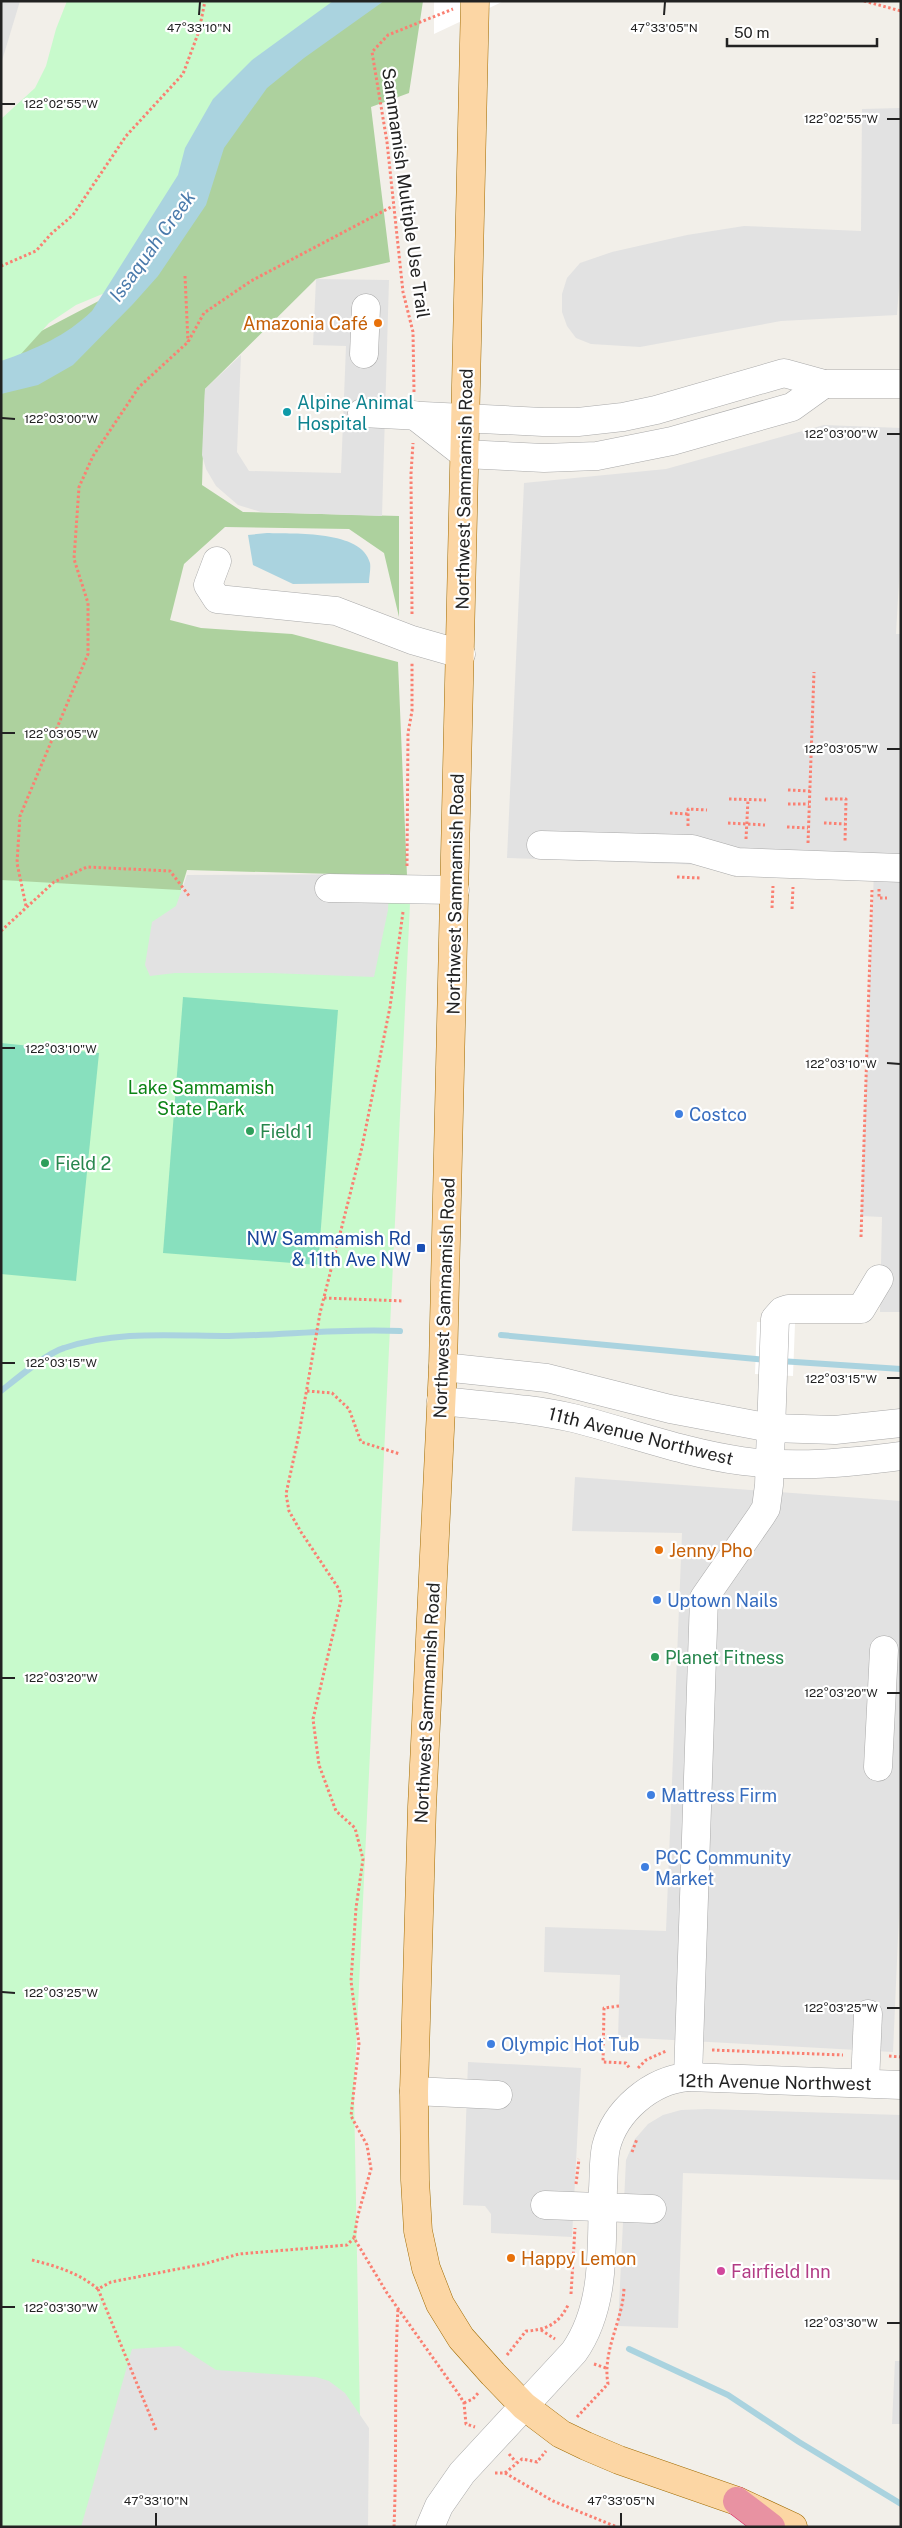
<svg xmlns="http://www.w3.org/2000/svg" width="902" height="2528" font-family="'Public Sans',sans-serif">
  <rect width="100%" height="100%" fill="#f2efe9"/>
  <polygon fill="#add19e" points="373,1 423,1 409,93 371,107 390,262 316,279 205,389 202,485 243,512 399,516 399,617 384,553 349,529 225,527 184,564 170,620 201,628 292,634 398,662 407,876 187,870 176,906 1,1036 1,352 133,283 240,100"/>
  <g fill="#c8facc">
    <polygon points="67,1 345,1 270,70 112,290 76,305 49,323 20,355 1,363 1,119 35,88 46,66 56,29"/>
    <polygon points="1,880 410,903 354,2092 362,2527 1,2527"/>
  </g>
  <g fill="#88e0be">
    <polygon points="183,997 338,1010 318,1265 163,1253"/>
    <polygon points="1,1043 99,1053 76,1281 1,1274"/>
  </g>
  <g fill="#e2e2e2">
    <polygon points="1,1 20,1 1,64"/>
    <polygon points="901,108 901,262 897,315 781,321 640,347 591,344 576,338 567,326 562,312 562,294 567,278 580,263 612,252 687,235 744,226 861,231 862,109"/>
    <polygon points="316,279 389,280 382,516 261,512 238,505 216,486 206,469 202,455 205,389 241,355 237,452 249,471 341,473 346,346 313,345"/>
    <polygon points="824,425 901,428 901,546 896,634 901,634 901,1312 880,1312 882,1217 861,1216 874,871 507,858 524,483 666,469"/>
    <polygon points="390,874 388,910 374,977 271,973 175,973 150,976 145,965 152,922 176,906 187,875"/>
    <polygon points="575,1477 901,1501 901,1870 893,2052 618,2037 620,1975 544,1972 545,1927 666,1931 682,1533 572,1531"/>
    <polygon points="468,2062 581,2068 572,2237 491,2233 491,2214 485,2206 463,2205"/>
    <polygon points="707,2109 901,2115 901,2180 683,2173 678,2328 618,2326 626,2160 635,2139 648,2124 663,2115 681,2110"/>
    <polygon points="179,2346 216,2370 316,2377 329,2381 345,2393 369,2428 368,2527 81,2527 132,2349"/>
    <polygon points="895,2361 901,2361 901,2424 892,2424"/>
  </g>
  <g fill="#aad3df">
    <path d="M333,1h51l-80,57 -37,30 -43,60 -18,57 -48,71 -25,28 -60,61 -35,20 -37,9v-33c35,-12 65,-25 91,-50l86,-136 7,-27 28,-49 39,-39z"/>
    <path d="M267,533c27,1 95,-3 103,30 1,6 -1,14 -1,20l-76,1 -40,-19 -5,-30z"/>
  </g>
  <g fill="#fff">
    <polygon points="434,1 504,1 434,34"/>
    <polygon points="757,1322 795,1323 793,1376 755,1374"/>
  </g>
  <g fill="none" stroke-linecap="round" stroke-linejoin="round">
    <g stroke="#aad3df" stroke-width="6">
      <polyline points="501,1335 767,1360"/>
      <polyline points="780,1361 901,1369"/>
      <path d="M1,1391c15,-12 46,-38 63,-43 54,-18 110,-12 165,-12 57,-1 114,-8 171,-5"/>
      <polyline points="629,2349 728,2395 799,2442 901,2504"/>
    </g>
    <g stroke="#a9a9a9" stroke-width="29">
      <g id="minor">
        <polyline points="364,354 366,308"/>
        <polyline points="362,413 543,422 578,422 623,417 656,410 784,373 824,384 901,384"/>
        <polyline points="414,415 464,454 544,458 597,456 672,441 792,407 824,384"/>
        <polyline points="217,561 208,585 217,599 336,611 412,640 461,654"/>
        <polyline points="541,845 692,849 737,862 901,868"/>
        <polyline points="329,888 455,890"/>
        <polyline points="443,1367 547,1378 670,1409 771,1428 835,1430 901,1423"/>
        <path d="M441,1401c44,5 89,7 132,17 56,14 111,35 169,43 53,7 106,2 159,-5"/>
        <polyline points="878,1767 884,1650"/>
        <polyline points="688,2077 704,1598 761,1516 766,1508 769,1485 775,1319 782,1311 788,1309 861,1309 879,1279"/>
        <polyline points="865,2083 868,2014"/>
        <polyline points="414,2091 498,2095"/>
        <polyline points="545,2205 652,2209"/>
        <path d="M430,2527l9,-21 23,-33 112,-121c33,-47 27,-108 29,-163 1,-14 0,-28 3,-42 9,-36 45,-67 82,-70l213,8"/>
      </g>
    </g>
    <g stroke="#a06b00" stroke-width="29">
      <polyline id="major" points="475,1 443,1367 422,1807 414,2091 415,2180 418,2231 426,2268 440,2304 461,2338 493,2374 524,2406 561,2434 586,2446 619,2460 737,2501 793,2527"/>
    </g>
    <g stroke="#dc2a67" stroke-width="29">
      <polyline id="highway" points="737,2501 771,2527"/>
    </g>
    <g stroke="#fa8072" stroke-width="3" stroke-dasharray="2.5 2.5" stroke-linecap="butt">
      <polyline points="864,1 901,11"/>
      <polyline points="1,266 36,251 51,234 73,215 126,136 183,74 199,31 205,1"/>
      <polyline points="185,276 188,342"/>
      <polyline points="414,392 413,332 403,292 387,142 372,52 388,35 453,9"/>
      <polyline points="412,614 411,474 413,443"/>
      <polyline points="788,790 810,791"/>
      <polyline points="729,799 766,800"/>
      <polyline points="825,799 846,799 845,842"/>
      <polyline points="788,804 809,804"/>
      <polyline points="670,813 688,814"/>
      <polyline points="728,823 765,825"/>
      <polyline points="824,823 845,824"/>
      <polyline points="688,826 688,809 707,810"/>
      <polyline points="787,827 808,828"/>
      <polyline points="746,839 748,800"/>
      <polyline points="808,843 814,672"/>
      <polyline points="407,866 408,733 412,711 412,663"/>
      <polyline points="677,877 700,878"/>
      <polyline points="879,889 879,898 887,898"/>
      <polyline points="26,906 17,863 20,816 88,654 88,603 74,559 79,487 93,456 139,387 188,342 204,313 251,281 393,206"/>
      <polyline points="772,908 773,886"/>
      <polyline points="792,909 793,887"/>
      <polyline points="403,912 390,1007 362,1147 320,1313 299,1434 286,1494 289,1511 301,1532 339,1589 341,1600 313,1719 319,1765 336,1811 355,1828 363,1859 356,1908 351,1981 359,2044 351,2116 367,2145 371,2169 358,2215 354,2238 387,2293 460,2396 464,2403 466,2424 475,2427"/>
      <polyline points="1,931 54,882 87,867 170,871 190,897"/>
      <polyline points="861,1237 872,890"/>
      <polyline points="324,1298 404,1301"/>
      <polyline points="307,1391 332,1393 349,1409 361,1442 400,1454"/>
      <polyline points="619,2006 604,2008 603,2062 626,2063 630,2069"/>
      <polyline points="712,2050 843,2055"/>
      <polyline points="889,2056 901,2057"/>
      <polyline points="638,2068 646,2060 666,2051"/>
      <polyline points="632,2152 637,2139"/>
      <polyline points="576,2184 579,2159"/>
      <path d="M32,2260c24,6 47,13 66,29"/>
      <polyline points="571,2294 575,2228"/>
      <polyline points="541,2330 555,2339"/>
      <path d="M507,2355l19,-24c20,-1 33,-7 42,-26"/>
      <polyline points="594,2364 606,2368"/>
      <polyline points="464,2403 473,2399 479,2392"/>
      <path d="M577,2417l31,-33c-6,-34 15,-63 16,-96"/>
      <polyline points="156,2430 98,2289 111,2282 204,2264 239,2254 347,2245 354,2238"/>
      <polyline points="509,2454 516,2462"/>
      <polyline points="495,2473 505,2473 553,2501 617,2527"/>
      <polyline points="505,2473 522,2459 537,2462 546,2451"/>
      <path d="M394,2527c3,-73 0,-146 4,-219"/>
    </g>
    <use href="#minor" stroke="#fff" stroke-width="28"/>
    <use href="#major" stroke="#fcd6a4" stroke-width="28"/>
    <use href="#highway" stroke="#e892a2" stroke-width="28"/>
  </g>
  <path fill="none" stroke="#222" stroke-width="2" d="M199,15l1,-13M664,15l1,-13M2,104h13M887,119h13M2,418l13,1M887,434h13M2,733h13M887,749h13M2,1048h13M887,1063l13,1M2,1363h13M887,1378h13M2,1678h13M887,1693h13M2,1992l13,1M887,2008h13M2,2307h13M887,2323h13M156,2526v-13M621,2526v-13"/>
  <g fill="#e8710a" stroke="#fff" stroke-width="2">
    <circle cx="378" cy="323" r="5"/>
    <circle cx="659" cy="1550" r="5"/>
    <circle cx="511" cy="2258" r="5"/>
  </g>
  <circle fill="#0f9aa8" stroke="#fff" stroke-width="2" cx="287" cy="412" r="5"/>
  <g fill="#3f7fe0" stroke="#fff" stroke-width="2">
    <circle cx="679" cy="1114" r="5"/>
    <circle cx="657" cy="1600" r="5"/>
    <circle cx="651" cy="1795" r="5"/>
    <circle cx="645" cy="1867" r="5"/>
    <circle cx="491" cy="2044" r="5"/>
  </g>
  <g fill="#2e9e5b" stroke="#fff" stroke-width="2">
    <circle cx="250" cy="1131" r="5"/>
    <circle cx="45" cy="1163" r="5"/>
    <circle cx="655" cy="1657" r="5"/>
  </g>
  <rect fill="#1a4fb4" stroke="#fff" stroke-width="2" x="416" y="1243" width="10" height="10" rx="2.5"/>
  <circle fill="#d1479c" stroke="#fff" stroke-width="2" cx="721" cy="2271" r="5"/>
  <g text-anchor="middle" dominant-baseline="central" stroke-width="4.5" stroke-linejoin="round" paint-order="stroke">
    <g font-size="18" fill="#222" stroke="#fff">
      <text transform="translate(406 193) rotate(82)">Sammamish Multiple Use Trail</text>
      <text transform="translate(464 489) rotate(-89)">Northwest Sammamish Road</text>
      <text transform="translate(455 894) rotate(-89)">Northwest Sammamish Road</text>
      <text transform="translate(444 1298) rotate(-88)">Northwest Sammamish Road</text>
      <text transform="translate(641 1436) rotate(14)">11th Avenue Northwest</text>
      <text transform="translate(427 1703) rotate(-87)">Northwest Sammamish Road</text>
      <text transform="translate(775 2082) rotate(1)">12th Avenue Northwest</text>
    </g>
    <g font-size="18" fill="#c56008" stroke="#fff" text-anchor="start">
      <text x="368" y="323" text-anchor="end">Amazonia Café</text>
      <text x="669" y="1550">Jenny Pho</text>
      <text x="521" y="2258">Happy Lemon</text>
    </g>
    <g font-size="18" fill="#0d838f" stroke="#fff" text-anchor="start">
      <text x="297" y="402">Alpine Animal<tspan x="297" dy="21">Hospital</tspan></text>
    </g>
    <g font-size="18" fill="#0c8416" stroke="#fff">
      <text x="201" y="1087">Lake Sammamish<tspan x="201" dy="21">State Park</tspan></text>
    </g>
    <g font-size="18" fill="#366cbe" stroke="#fff" text-anchor="start">
      <text x="689" y="1114">Costco</text>
      <text x="667" y="1600">Uptown Nails</text>
      <text x="661" y="1795">Mattress Firm</text>
      <text x="655" y="1857">PCC Community<tspan x="655" dy="21">Market</tspan></text>
      <text x="501" y="2044">Olympic Hot Tub</text>
    </g>
    <g font-size="18" fill="#27864d" stroke="#fff" text-anchor="start">
      <text x="260" y="1131">Field 1</text>
      <text x="55" y="1163">Field 2</text>
      <text x="665" y="1657">Planet Fitness</text>
    </g>
    <g font-size="18" fill="#164399" stroke="#fff" text-anchor="end">
      <text x="411" y="1238">NW Sammamish Rd<tspan x="411" dy="21">&amp; 11th Ave NW</tspan></text>
    </g>
    <g font-size="18" fill="#b23c85" stroke="#fff" text-anchor="start">
      <text x="731" y="2271">Fairfield Inn</text>
    </g>
    <g font-size="19" font-style="italic" fill="#4a7aab" stroke="#fff">
      <text transform="translate(152 246) rotate(-54)">Issaquah Creek</text>
    </g>
  </g>
  <g font-size="12" text-anchor="middle" fill="#222" stroke="#fff" stroke-width="4.5" stroke-linejoin="round" paint-order="stroke">
    <text x="199" y="32">47°33'10"N</text>
    <text x="664" y="32">47°33'05"N</text>
    <text x="61" y="108">122°02'55"W</text>
    <text x="841" y="123">122°02'55"W</text>
    <text x="61" y="423">122°03'00"W</text>
    <text x="841" y="438">122°03'00"W</text>
    <text x="61" y="738">122°03'05"W</text>
    <text x="841" y="753">122°03'05"W</text>
    <text x="61" y="1053">122°03'10"W</text>
    <text x="841" y="1068">122°03'10"W</text>
    <text x="61" y="1367">122°03'15"W</text>
    <text x="841" y="1383">122°03'15"W</text>
    <text x="61" y="1682">122°03'20"W</text>
    <text x="841" y="1697">122°03'20"W</text>
    <text x="61" y="1997">122°03'25"W</text>
    <text x="841" y="2012">122°03'25"W</text>
    <text x="61" y="2312">122°03'30"W</text>
    <text x="841" y="2327">122°03'30"W</text>
    <text x="156" y="2505">47°33'10"N</text>
    <text x="621" y="2505">47°33'05"N</text>
  </g>
  <rect width="902" height="2528" fill="none" stroke="#222222" stroke-width="5"/>
  <path d="M727 38v8h150v-8" fill="none" stroke="#222222" stroke-width="2.5"/>
  <text x="734" y="38" font-size="15" fill="#222222" stroke="#ffffff" stroke-width="4" paint-order="stroke">50 m</text>
</svg>
